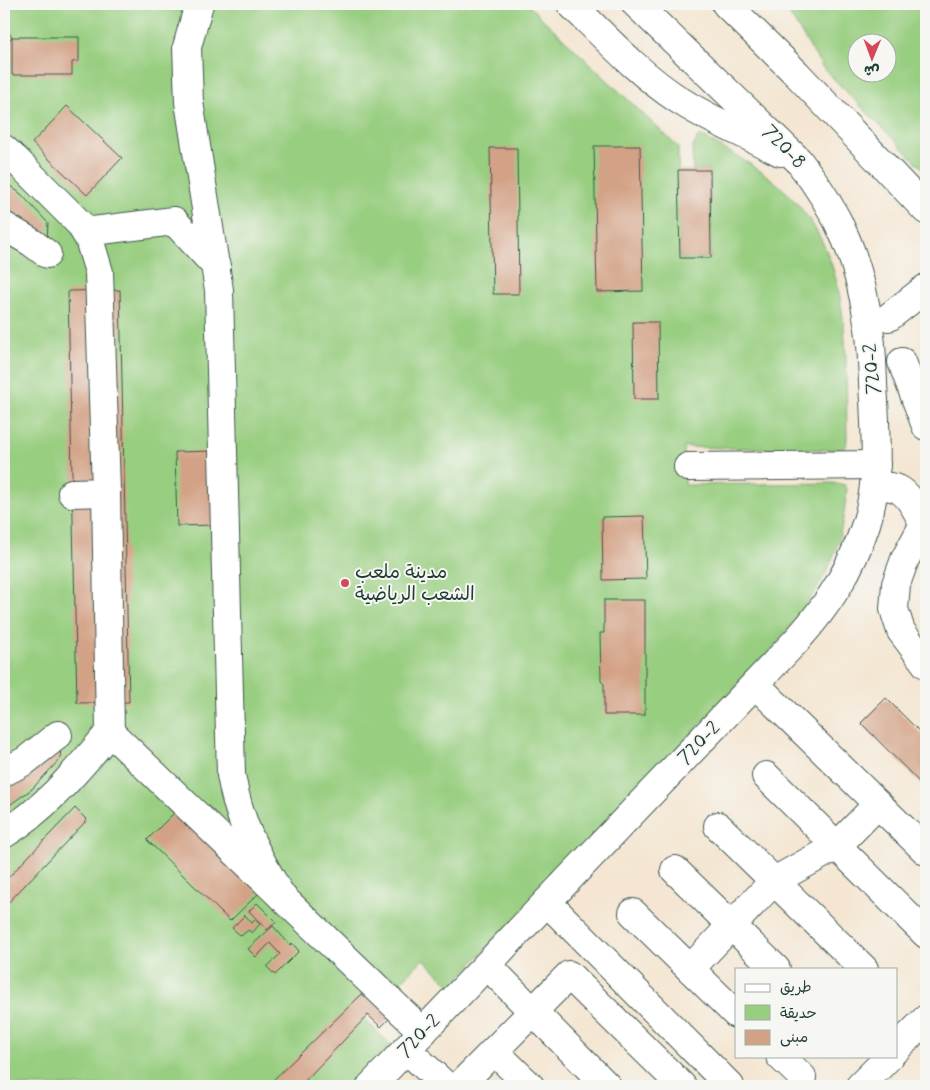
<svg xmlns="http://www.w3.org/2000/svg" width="930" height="1090" font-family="Mynerve,'Playpen Sans Arabic',sans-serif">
  <rect width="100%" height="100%" fill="#f6f6f2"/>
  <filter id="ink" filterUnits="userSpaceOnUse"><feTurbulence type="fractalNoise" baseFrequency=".02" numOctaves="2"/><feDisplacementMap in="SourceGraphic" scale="10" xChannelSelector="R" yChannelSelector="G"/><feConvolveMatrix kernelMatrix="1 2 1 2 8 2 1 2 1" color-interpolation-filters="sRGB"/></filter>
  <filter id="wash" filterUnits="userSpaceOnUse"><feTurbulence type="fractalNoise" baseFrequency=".0096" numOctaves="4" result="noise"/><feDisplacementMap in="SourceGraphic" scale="20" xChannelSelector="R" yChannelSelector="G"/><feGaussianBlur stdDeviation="1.12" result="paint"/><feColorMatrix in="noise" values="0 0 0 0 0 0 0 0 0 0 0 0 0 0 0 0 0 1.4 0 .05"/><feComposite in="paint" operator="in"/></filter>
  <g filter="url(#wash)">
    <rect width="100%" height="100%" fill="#f4e6d2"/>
    <g fill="#98ce80" stroke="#5c865a" fill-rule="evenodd">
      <path d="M4,4h523l151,143 2,111h31l-1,-88h-17l-1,-21 7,-14c28,16 59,31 83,53 73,67 63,160 65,250l-1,9 -7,3 -155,-3 1,38 152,-2 8,2 2,4c-2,18 -4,35 -9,53 -11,40 -39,73 -64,105l-323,339 -28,-27 -59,60 28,27 -38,40h-350z"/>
      <path d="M783,4h143v168l-103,-104zM858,42h30v30h-30z"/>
    </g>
    <g id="blocks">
      <g fill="#d3a286">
        <polygon points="4,27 12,37 79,37 79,61 72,62 72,75 12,75 12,37 4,45"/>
        <polygon points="67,106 122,158 87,195 32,143"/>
        <polygon points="594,146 640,146 643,291 597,292"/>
        <polygon points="490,148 517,148 519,294 493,294"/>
        <polygon points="678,170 710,170 711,258 680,258"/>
        <polygon points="4,181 21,194 48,223 46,257 4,229"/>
        <polygon points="120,290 129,702 77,703 68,291"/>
        <polygon points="633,322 658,322 659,399 634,399"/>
        <polygon points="214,451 216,525 177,526 175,452"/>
        <polygon points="644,516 646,579 603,580 602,517"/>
        <polygon points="604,600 645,600 645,715 604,715 604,684 601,681 600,633 604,633"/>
        <polygon points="886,698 926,738 926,789 861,723"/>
        <polygon points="58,732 61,758 32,789 4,809 4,770"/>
        <polygon points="75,808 87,820 4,907 4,882"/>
        <polygon points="175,812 259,893 230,921 147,840"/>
        <polygon points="257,903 276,922 267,930 249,911"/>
        <polygon points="245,915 252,923 255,920 260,924 252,933 248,930 241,936 232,928"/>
        <polygon points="273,926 290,945 292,943 299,951 275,975 267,967 280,954 270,943 256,957 248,949"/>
        <polygon points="363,993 377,1007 381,1002 394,1014 381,1027 368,1015 300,1086 267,1086"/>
      </g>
    </g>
  </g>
  <g filter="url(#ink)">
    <use href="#blocks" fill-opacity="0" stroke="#3f564c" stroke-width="1"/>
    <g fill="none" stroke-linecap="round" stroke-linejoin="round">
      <g stroke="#3f564c" stroke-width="30">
        <g id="minor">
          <path d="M199,4l-12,43 2,55 30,188 12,485c8,48 26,81 51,122"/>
          <path d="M571,4c34,33 68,70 108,96 32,21 67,34 101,52"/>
          <polyline points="726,4 797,74 926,210"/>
          <path d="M4,149l11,10 65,65 9,15 10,33 7,220 4,240c-32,37 -63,76 -106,102"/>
          <polyline points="4,226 31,242 47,254"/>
          <polyline points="85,232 174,221 216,266"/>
          <polyline points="889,317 926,288"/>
          <polyline points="902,362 926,426"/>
          <polyline points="688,467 876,465"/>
          <path d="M874,486c7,0 17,0 24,3 13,6 21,27 28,39"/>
          <polyline points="72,493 106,492"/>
          <polyline points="924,524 905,559 896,584 894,609 901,631 926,664"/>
          <polyline points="755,684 926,851"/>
          <polyline points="110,732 423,1032"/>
          <polyline points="4,772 25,761 58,735"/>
          <polyline points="766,776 926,934"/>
          <polyline points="718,826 864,969"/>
          <polyline points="675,870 776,969"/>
          <polyline points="547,902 730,1086"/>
          <polyline points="633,913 736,1014"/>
          <polyline points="487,965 607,1086"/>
          <polyline points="690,969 774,881 837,846 878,804"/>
          <polyline points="406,1049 446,1086"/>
          <polyline points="896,1049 926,1019"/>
          <polyline points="494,1051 530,1086"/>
          <polyline points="780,1056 802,1077"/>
          <path d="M371,1086l426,-446c32,-36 54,-70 69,-116 13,-40 10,-82 8,-124 -2,-24 -1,-48 -5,-72 -9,-66 -29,-115 -71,-168l-162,-156"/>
          <polyline points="459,1086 569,975 682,1086"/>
          <polyline points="860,1086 890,1056"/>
        </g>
      </g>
      <use href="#minor" stroke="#fff" stroke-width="28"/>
    </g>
  </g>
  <circle fill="#d1495b" stroke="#f6f6f2" stroke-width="2" cx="345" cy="583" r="5"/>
  <g text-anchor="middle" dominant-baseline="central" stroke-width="4" stroke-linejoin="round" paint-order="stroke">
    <g font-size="19" fill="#1f3d34" stroke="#f6f6f2">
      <text transform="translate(784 147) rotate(46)">720-8</text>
      <text transform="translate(872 369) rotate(-94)">720-2</text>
      <text transform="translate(699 743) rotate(-46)">720-2</text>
      <text transform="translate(419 1036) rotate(-46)">720-2</text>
    </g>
    <g font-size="19" fill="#1f3d34" stroke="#f6f6f2" text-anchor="start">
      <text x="355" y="572">مدينة ملعب<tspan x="355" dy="22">الشعب الرياضية</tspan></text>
    </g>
  </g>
  <rect width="930" height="1090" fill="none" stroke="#f6f6f2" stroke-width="20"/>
  <rect x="735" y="968" width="162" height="90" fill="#f6f6f2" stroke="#a0aca6"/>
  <rect x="745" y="984" width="25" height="8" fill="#ffffff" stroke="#a0aca6"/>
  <text x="780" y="992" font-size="15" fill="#1f3d34">طريق</text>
  <rect x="745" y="1005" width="25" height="15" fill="#98ce80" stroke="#a0aca6"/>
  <text x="780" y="1018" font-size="15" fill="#1f3d34">حديقة</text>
  <rect x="745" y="1030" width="25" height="15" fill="#d3a286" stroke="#a0aca6"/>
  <text x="780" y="1042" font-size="15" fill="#1f3d34">مبنى</text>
  <g transform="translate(872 58) rotate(181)"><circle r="24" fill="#f6f6f2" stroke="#a0aca6"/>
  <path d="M0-4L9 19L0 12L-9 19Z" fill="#d1495b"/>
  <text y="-8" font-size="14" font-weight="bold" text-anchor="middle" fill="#1f3d34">ش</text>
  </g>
</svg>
